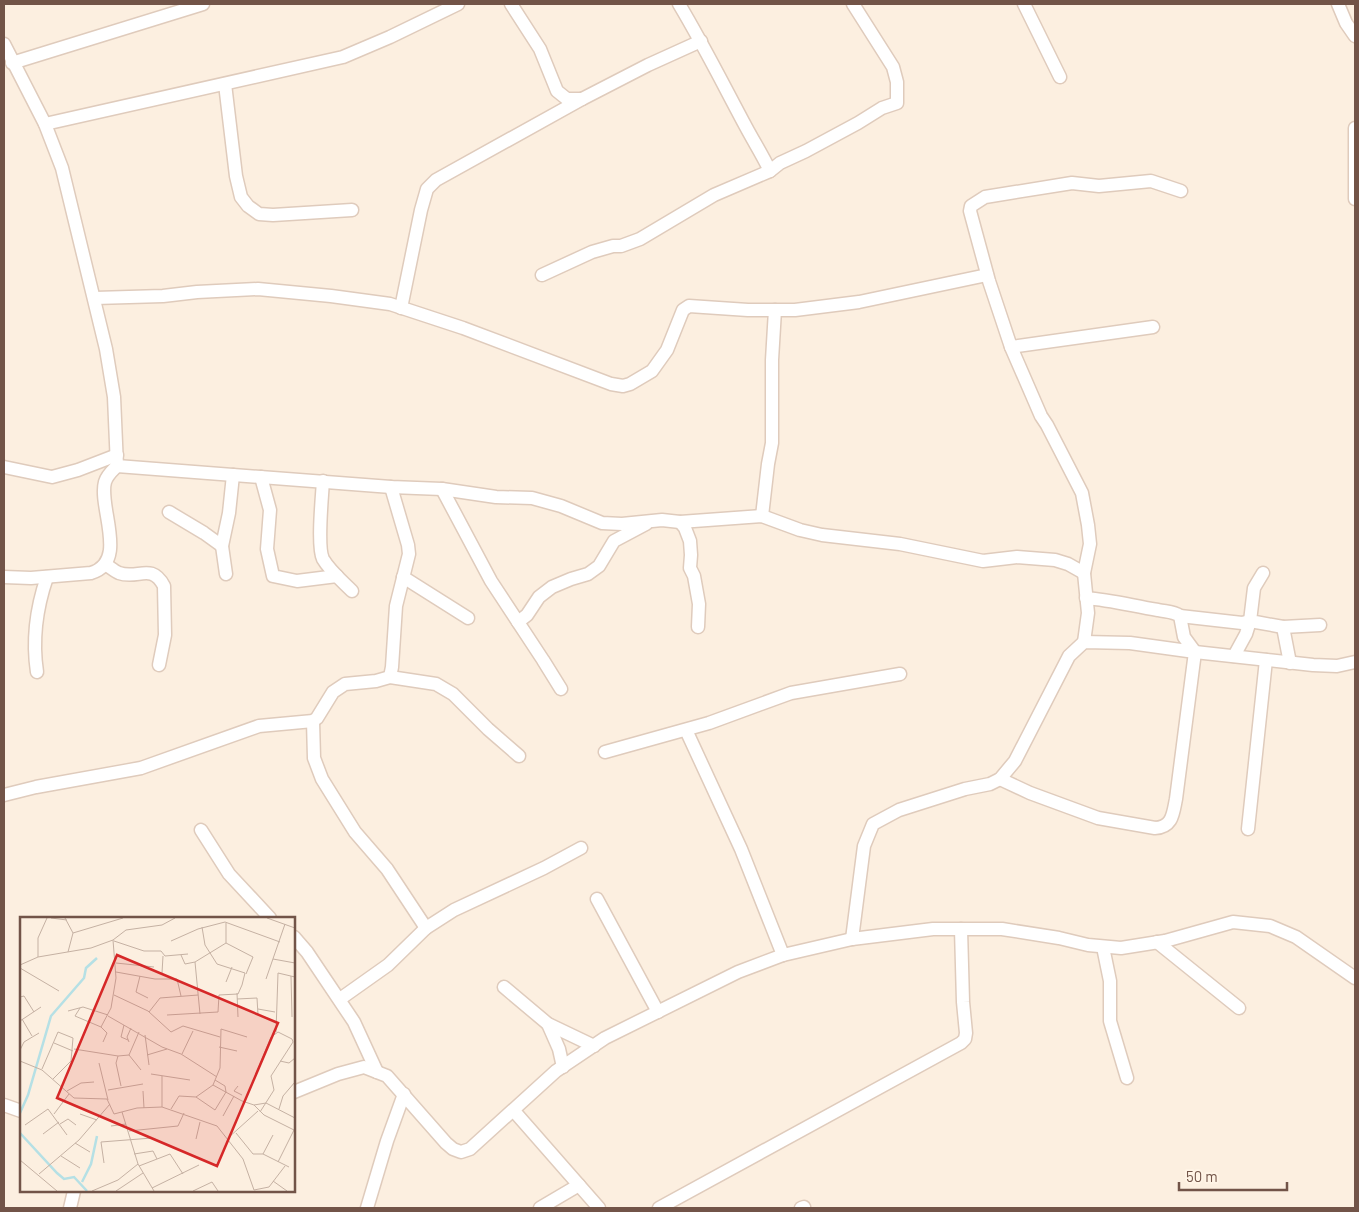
<svg xmlns="http://www.w3.org/2000/svg" width="1359" height="1212" font-family="Barlow,sans-serif">
  <rect width="100%" height="100%" fill="#fcefe0"/>
  <g fill="none" stroke-linecap="round" stroke-linejoin="round">
    <g stroke="#dfcbbc" stroke-width="15">
      <g id="minor">
        <polyline points="511,4 540,49 557,91 567,99 582,99"/>
        <path d="M679,4c24,40 45,82 67,123 8,15 17,29 24,44"/>
        <polyline points="1024,4 1060,77"/>
        <polyline points="1338,4 1346,23 1355,36"/>
        <path d="M4,44l41,80 17,44 44,181 8,48 3,69c-5,5 -10,9 -12,16 -7,25 24,80 -14,91l-60,5 -27,-1"/>
        <polyline points="12,63 203,4"/>
        <polyline points="225,84 236,176 241,197 248,206 259,214 273,215 352,210"/>
        <polyline points="45,124 343,57 390,37 458,4"/>
        <polyline points="1355,128 1355,199"/>
        <polyline points="542,275 592,252 613,246 621,246 640,239 714,195 770,171 780,163 806,151 858,123 882,108 897,103 897,82 893,67 853,4"/>
        <polyline points="95,298 163,296 197,292 258,289 331,296 390,304 463,328 611,384 623,386 630,384 652,371 667,350 683,310 689,306 748,310 795,310 859,302 987,275"/>
        <polyline points="401,308 421,210 427,189 436,180 582,99 648,65 701,41"/>
        <polyline points="1011,347 1153,327"/>
        <polyline points="117,466 391,487 442,489 496,497 532,498 561,506 602,523 622,524 662,520 680,522 762,516 800,530 822,535 900,544 983,561 1017,557 1055,560 1068,564 1084,573"/>
        <polyline points="4,467 52,477 78,470 117,455"/>
        <polyline points="261,477 270,510 267,549 273,576 297,581 337,576"/>
        <path d="M323,481c-1,16 -6,66 0,78 7,12 19,22 29,32"/>
        <polyline points="442,489 491,581 543,660 561,689"/>
        <polyline points="169,512 204,533 222,546"/>
        <polyline points="762,516 768,464 772,443 772,360 775,310"/>
        <polyline points="680,522 685,528 690,541 691,555 690,568 694,576 699,604 698,627"/>
        <path d="M105,564c5,3 9,7 14,9 19,7 32,-11 45,13l1,49 -6,30"/>
        <polyline points="1263,573 1254,588 1250,621 1283,627 1320,625"/>
        <polyline points="226,574 222,546 229,513 233,475"/>
        <polyline points="403,577 468,618"/>
        <polyline points="1180,616 1242,623 1250,621 1246,634 1234,656"/>
        <polyline points="518,622 527,615 539,597 552,587 571,579 588,574 599,566 614,541 646,524"/>
        <polyline points="1283,627 1290,663"/>
        <polyline points="1084,642 1088,613 1084,573 1090,544 1088,525 1082,493 1047,425 1041,416 1011,347 989,281 970,211 971,206 985,197 1072,183 1099,186 1151,181 1181,191"/>
        <path d="M37,672c-5,-33 -1,-63 10,-95"/>
        <polyline points="390,677 392,667 396,606 409,554 408,545 391,487"/>
        <polyline points="313,721 314,758 322,779 355,832 387,869 426,928"/>
        <polyline points="686,730 741,849 783,955"/>
        <polyline points="605,752 709,723 791,693 900,674"/>
        <path d="M1000,779l30,14 68,25 57,10c18,-1 18,-15 21,-29l19,-147 -11,-15 -4,-21c-7,-5 -14,-4 -22,-6 -25,-4 -47,-10 -72,-12"/>
        <polyline points="4,795 36,787 141,768 259,726 313,721 317,718 333,692 345,684 376,681 390,677 436,684 453,694 488,729 519,756"/>
        <polyline points="1248,829 1266,660"/>
        <polyline points="201,830 229,874 270,918"/>
        <polyline points="597,899 658,1012"/>
        <polyline points="294,937 307,952 354,1022 377,1072"/>
        <polyline points="852,939 864,846 873,824 899,810 965,789 990,784 1000,779 1015,761 1069,656 1084,642 1130,643 1195,652 1313,665 1337,666 1355,662"/>
        <polyline points="1157,942 1239,1008"/>
        <polyline points="1103,947 1110,981 1110,1021 1127,1078"/>
        <polyline points="504,987 548,1024 594,1046"/>
        <polyline points="340,999 388,965 426,928 454,910 544,868 581,848"/>
        <polyline points="548,1024 559,1049 563,1067"/>
        <polyline points="294,1092 338,1074 364,1067 387,1076 446,1143 453,1149 461,1152 470,1149 556,1071 605,1038 738,972 783,955 852,939 933,929 1002,929 1059,938 1088,945 1121,948 1165,941 1233,922 1270,926 1296,937 1355,978"/>
        <polyline points="4,1105 21,1111"/>
        <polyline points="514,1111 599,1208"/>
        <polyline points="70,1208 74,1191"/>
        <polyline points="367,1208 387,1141 404,1094"/>
        <polyline points="540,1208 579,1185"/>
        <polyline points="659,1208 961,1043 965,1039 966,1033 963,1002 961,929"/>
        <polyline points="801,1208 804,1207"/>
      </g>
    </g>
    <use href="#minor" stroke="#fff" stroke-width="12"/>
  </g>
  <g transform="translate(20 917)">
    <rect width="275" height="275" fill="#fcefe0"/>
    <path fill="none" stroke="#b5e0e5" stroke-width="2.5" d="M0,196l8,-18 23,-79 33,-38 2,-10 11,-10M0,216l37,40 7,6 10,-2 13,14M62,265l9,-18 6,-28"/>
    <path fill="none" stroke="#c5b1a3" stroke-width="1" d="M31,1l16,2M45,1l8,15 -5,19M247,1l28,10M206,6v20M53,16l50,-15M94,24l30,10h17l4,5 23,-2M151,24l27,-12 27,-7 55,20M206,26l27,14 -7,17M161,38l4,9 10,-2 31,-19M18,40v-19l9,-20M253,42l22,4M175,45l5,52M96,46l38,4M0,48l18,-8 53,-9 22,-8 13,-10 36,-5 13,-7M0,51l39,23M96,55l39,7h22l4,17M142,56l1,-17M120,59l-4,16 12,6M271,59l1,41M246,62l19,-55M206,65l6,-15M217,76l1,24M94,78l34,16 23,21 12,-6 37,11M0,80l4,-1 10,16M217,82l20,-1 1,17M60,91l-5,8 26,11 10,-19 5,-30 -3,-38M238,92l17,3M48,94l15,-4 25,8M129,95l11,-14 38,-3M147,98l51,-3 1,-17 19,-1 4,-9 3,-12 -28,-9 -12,-19 -3,-18M88,99l54,31 19,7 36,23M2,102l10,17M0,104l21,-14M104,108l-3,12 7,3M81,110l6,6 -4,9M256,115l2,-59 17,4M125,118l4,30M109,125l-2,-5 4,-9M34,126l19,8M199,130l18,4M54,132l44,7 11,-1 12,15M0,133l4,-8 15,-9M162,137l11,-23M109,138l10,-23M127,138l20,-6M98,139l-2,7 5,23M0,144l22,9 32,28 33,1 7,15 23,-6 25,-1 55,19 26,33 11,31 15,-3 16,-21M260,144l9,2 6,-5M79,146l9,37M22,152l16,-37 15,6 -2,23 -18,18M131,157l39,6M142,159v31M193,168l7,-17 1,-39 26,8M218,169l-4,5 8,4M88,173l35,-6M47,174l14,-8 13,-1M123,174l1,17M176,180l19,13 11,-18 -1,-6 -10,-6M225,184l26,-64 7,-5 14,7 1,3 -22,34 3,14 -14,22M234,188l10,10 30,15 -16,32M151,192l8,-13 17,1 17,-12 29,16 12,4 12,-2 29,15M259,192l4,-13 12,-14M102,195l16,52 16,27M34,197l15,-20M60,197l17,6M203,199l11,-20M40,207l8,-5 8,6M5,208l23,-16 19,26M91,209l15,-2M109,214l49,-5 6,-13M216,216l17,21h10l26,13M23,217l16,-12M208,221l30,-27M176,222l4,-17M55,226l15,9M114,237l19,-3 4,8M243,237l10,-19M41,239l19,12M0,243l37,31M84,246l-3,-21 51,-4M119,249l31,-12 13,20M19,257l40,-34 31,-36M253,264l14,10M132,271l47,-23M72,274l26,-11 20,-16M96,274l27,-18M173,274l19,-9 6,9"/>
    <path fill="#d62828" fill-opacity="0.15" stroke="#d62828" stroke-width="2.5" d="M97,38l161,68 -61,143 -160,-68z"/>
    <rect width="275" height="275" fill="none" stroke="#725448" stroke-width="2.5"/>
  </g>
  <rect width="1359" height="1212" fill="none" stroke="#725448" stroke-width="10"/>
  <path d="M1179 1182v8h108v-8" fill="none" stroke="#725448" stroke-width="2.5"/>
  <text x="1186" y="1182" font-size="15" fill="#725448" stroke="#fff4e6" stroke-width="4" paint-order="stroke">50 m</text>
</svg>
